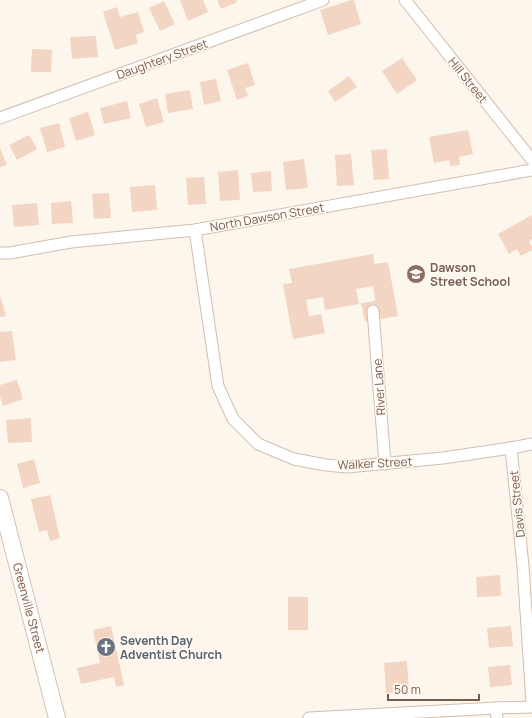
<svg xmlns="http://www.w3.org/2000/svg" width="532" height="718" font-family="Manrope,sans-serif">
  <rect width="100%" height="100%" fill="#fdf6ec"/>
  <g fill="#f3d5c3">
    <polygon points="180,0 203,0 208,12 188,21"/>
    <polygon points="217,0 236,0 237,2 221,9"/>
    <polygon points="352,0 354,0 361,24 328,35 320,10"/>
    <polygon points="164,1 175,24 160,31 149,8"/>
    <polygon points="117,7 120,17 138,12 144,32 136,35 138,43 115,50 103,12"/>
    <polygon points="96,36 98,57 72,59 70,37"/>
    <polygon points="32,49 52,50 51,72 31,72"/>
    <polygon points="402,58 417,80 397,94 382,71"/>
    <polygon points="248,63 255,85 245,88 248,96 237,100 227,70"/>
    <polygon points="349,76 357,87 335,102 328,91"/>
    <polygon points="216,79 221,101 204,105 200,82"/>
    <polygon points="190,90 193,109 168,113 165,94"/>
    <polygon points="157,98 164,122 146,127 139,104"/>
    <polygon points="127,101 131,118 104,124 100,108"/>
    <polygon points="88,112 95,135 76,141 69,118"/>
    <polygon points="59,123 65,147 47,152 40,128"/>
    <polygon points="468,130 473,154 459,157 460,165 450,166 449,160 434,163 429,137"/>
    <polygon points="29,135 37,149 17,160 9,145"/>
    <polygon points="0,148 7,165 0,167"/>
    <polygon points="387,149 389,179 374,180 371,150"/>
    <polygon points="351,154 354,185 337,186 335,155"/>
    <polygon points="304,159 308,188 286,190 283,162"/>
    <polygon points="238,170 240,200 220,201 218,172"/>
    <polygon points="271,171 272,191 253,192 251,173"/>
    <polygon points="204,177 206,204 188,205 186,178"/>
    <polygon points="155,185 157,210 132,212 130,187"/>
    <polygon points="109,193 111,218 94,219 92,194"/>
    <polygon points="71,201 73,223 52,224 51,203"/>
    <polygon points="37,203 39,225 14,227 12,205"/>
    <polygon points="532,215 532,239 529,241 532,247 532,250 521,256 517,249 509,254 498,234"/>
    <polygon points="373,254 374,264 388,262 398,316 365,322 361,303 375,301 373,286 356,289 359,304 325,310 323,297 306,300 309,316 321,314 325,333 293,339 283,284 292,283 289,269"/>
    <polygon points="0,296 6,316 0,317"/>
    <polygon points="12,331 16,360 0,362 0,332"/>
    <polygon points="17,380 23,399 3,406 0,397 0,385"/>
    <polygon points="31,418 32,442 8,443 6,420"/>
    <polygon points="34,459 40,483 23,488 17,464"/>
    <polygon points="50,495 60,538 50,541 47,530 39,532 31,499"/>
    <polygon points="500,575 501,596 477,597 476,577"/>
    <rect x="288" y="597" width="20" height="33"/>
    <polygon points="111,626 124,685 116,687 114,677 81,684 77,668 100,663 93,630"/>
    <polygon points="511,626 513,646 489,648 487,628"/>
    <polygon points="407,661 409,691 386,693 384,663"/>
    <polygon points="510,665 512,685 490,687 488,667"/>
  </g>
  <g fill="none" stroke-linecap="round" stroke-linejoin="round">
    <g stroke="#d1beb0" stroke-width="13">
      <g id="street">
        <polyline points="405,0 532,160"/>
        <polyline points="0,118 323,0"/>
        <polyline points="195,230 218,386 233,419 258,444 294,459 326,465 347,467 443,458 511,448 532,444"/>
        <polyline points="0,253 10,253 71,242 195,230 532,170"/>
        <polyline points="373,311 385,464"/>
        <polyline points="511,448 523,566 532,703"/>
        <polyline points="496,708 497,718"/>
        <polyline points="309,718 496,708 532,707"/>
      </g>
    </g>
    <g stroke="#d6c0b0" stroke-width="18">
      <polyline id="secondary" points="0,498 57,718"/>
    </g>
    <use href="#street" stroke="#fff" stroke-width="11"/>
    <use href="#secondary" stroke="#fff" stroke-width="16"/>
  </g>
  <defs>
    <g id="school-disc" transform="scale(1)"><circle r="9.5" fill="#8d6e63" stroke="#fffaf3"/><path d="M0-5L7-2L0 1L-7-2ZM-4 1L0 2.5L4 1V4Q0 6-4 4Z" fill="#fff"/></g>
    <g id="church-disc" transform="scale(1)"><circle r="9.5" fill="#6b7280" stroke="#fffaf3"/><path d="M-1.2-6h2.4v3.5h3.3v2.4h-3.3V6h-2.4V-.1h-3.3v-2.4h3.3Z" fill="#fff"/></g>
  </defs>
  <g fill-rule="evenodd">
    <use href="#school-disc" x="416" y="274"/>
    <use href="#church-disc" x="106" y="647"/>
  </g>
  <g text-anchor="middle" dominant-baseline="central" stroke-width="3" stroke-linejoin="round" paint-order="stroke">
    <g font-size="12" fill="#7a5c4d" stroke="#fffaf3">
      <text transform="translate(162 59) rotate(-20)">Daughtery Street</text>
      <text transform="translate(468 80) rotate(51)">Hill Street</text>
      <text transform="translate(267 217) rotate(-10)">North Dawson Street</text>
      <text transform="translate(379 387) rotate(-94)">River Lane</text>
      <text transform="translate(375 463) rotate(-3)">Walker Street</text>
      <text transform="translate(517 504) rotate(-96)">Davis Street</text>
      <text transform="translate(29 608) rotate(75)">Greenville Street</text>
    </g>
    <g font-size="12" font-weight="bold" fill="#785e54" stroke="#fffaf3" text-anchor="start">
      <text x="430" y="267">Dawson<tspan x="430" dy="14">Street School</tspan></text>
    </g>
    <g font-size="12" font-weight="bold" fill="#5b616d" stroke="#fffaf3" text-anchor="start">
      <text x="120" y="640">Seventh Day<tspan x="120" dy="14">Adventist Church</tspan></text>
    </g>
  </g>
  <path d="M388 694v6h91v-6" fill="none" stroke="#7a5c4d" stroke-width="2"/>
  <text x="394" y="694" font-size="12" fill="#7a5c4d" stroke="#fffaf3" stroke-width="3" paint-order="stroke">50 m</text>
</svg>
